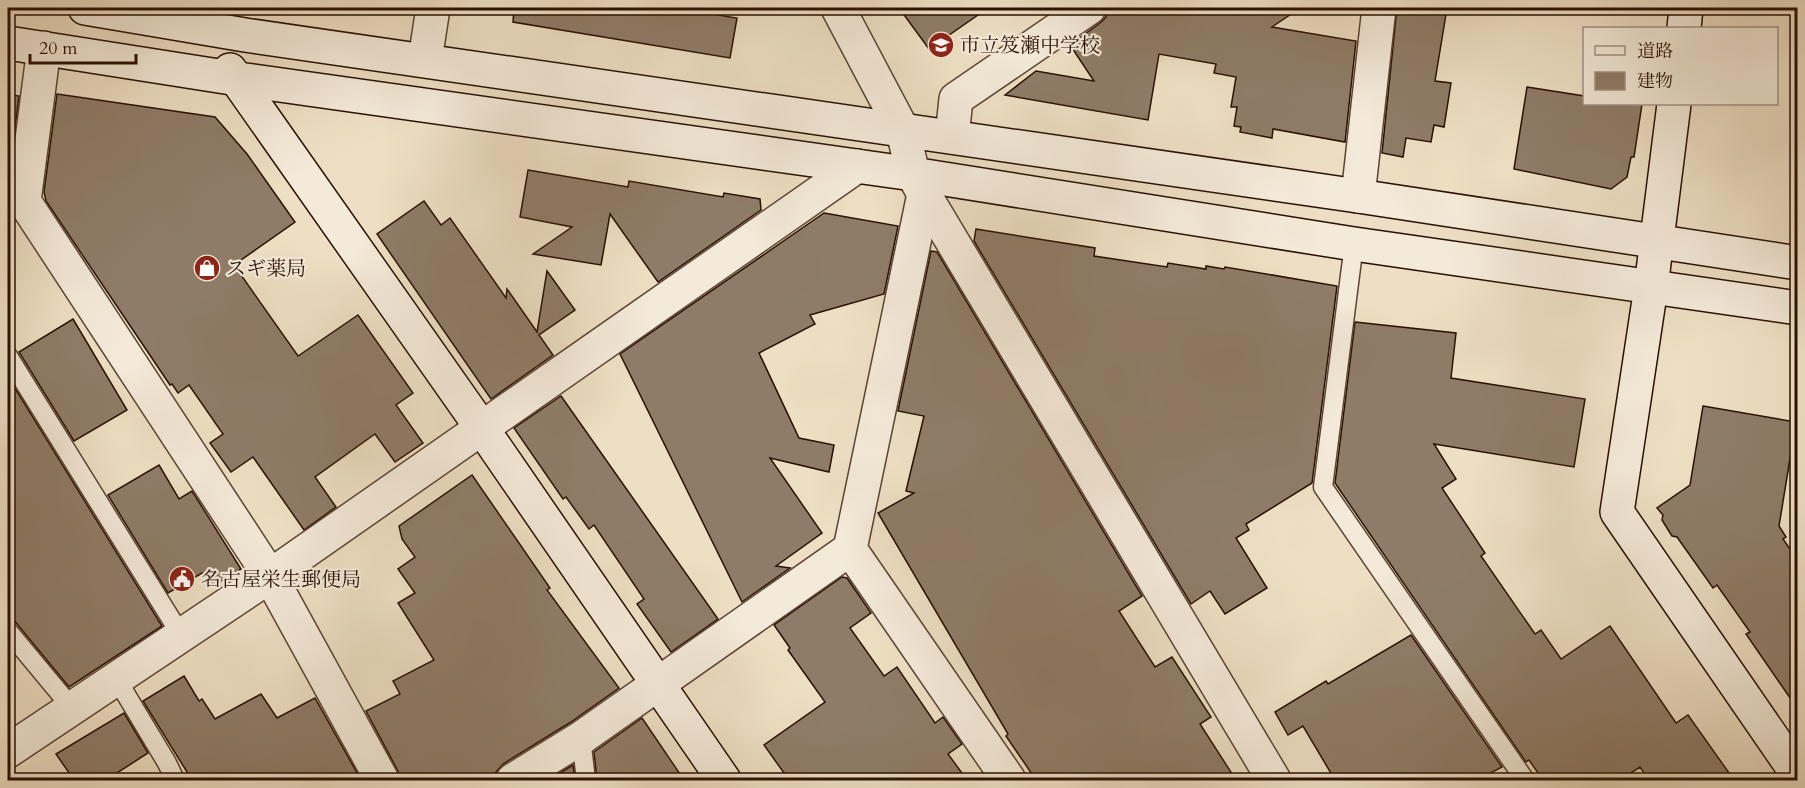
<svg xmlns="http://www.w3.org/2000/svg" width="1805" height="788" font-family="Cardo,'Noto Serif JP',serif">
  <rect width="100%" height="100%" fill="#eedfc4"/>
  <filter id="stains"><feTurbulence type="fractalNoise" baseFrequency=".00333" numOctaves="4"/><feColorMatrix values="0 0 0 0 .2 0 0 0 0 .09 0 0 0 0 .02 0 0 0 .5 -.17"/></filter>
  <radialGradient id="worn" r=".72"><stop offset=".6" stop-color="#630" stop-opacity="0"/><stop offset="1" stop-color="#630" stop-opacity=".3"/></radialGradient>
  <g fill="#8f7c68" stroke="#291004" stroke-width="1.5">
    <polygon points="514,8 700,8 699,12 737,18 730,58 513,22"/>
    <polygon points="899,8 988,8 929,49"/>
    <polygon points="1108,8 1300,8 1272,27 1356,41 1345,142 1273,129 1272,138 1240,132 1241,127 1234,126 1237,107 1231,107 1236,77 1214,73 1216,64 1159,54 1148,120 1005,95 1036,71 1094,81 1070,45 1100,23 1106,17"/>
    <polygon points="1397,8 1447,8 1435,81 1451,83 1444,127 1434,125 1431,142 1406,138 1403,157 1382,153"/>
    <polygon points="1527,87 1584,96 1584,104 1642,104 1634,157 1631,157 1627,177 1611,189 1514,169"/>
    <polygon points="8,94 19,96 8,183"/>
    <polygon points="57,94 215,117 247,154 295,222 234,265 298,356 358,315 413,393 396,405 423,443 395,462 375,434 315,477 336,507 304,530 253,457 231,472 210,443 223,434 189,385 178,393 172,384 170,385 46,201 44,192"/>
    <polygon points="528,170 628,187 629,181 723,197 724,193 760,199 761,210 658,282 610,214 601,265 533,254 572,227 520,217"/>
    <polygon points="424,201 441,225 450,218 506,298 507,289 537,332 547,271 575,310 539,335 553,355 491,399 377,234"/>
    <polygon points="824,213 898,226 884,294 810,315 815,324 759,353 799,438 834,445 829,472 770,458 822,533 776,566 790,568 742,602 620,354"/>
    <polygon points="976,229 1095,248 1094,256 1167,267 1168,263 1206,269 1206,266 1224,269 1225,267 1337,286 1312,483 1246,524 1249,530 1236,538 1267,588 1225,614 1210,591 1191,604 974,241"/>
    <polygon points="931,251 937,252 1142,596 1119,611 1155,667 1172,657 1211,717 1200,724 1236,780 1036,780 1006,736 1008,734 878,513 914,493 906,491 924,416 898,411"/>
    <polygon points="73,319 127,410 74,441 19,352"/>
    <polygon points="1355,322 1456,333 1451,378 1585,399 1574,467 1434,444 1456,479 1442,488 1485,553 1481,556 1535,634 1541,630 1561,659 1610,626 1676,723 1688,715 1734,780 1649,780 1640,767 1620,780 1543,780 1529,760 1526,762 1335,483"/>
    <polygon points="8,377 162,626 69,687 8,613"/>
    <polygon points="561,396 718,619 671,652 637,604 644,599 594,525 589,529 566,497 563,499 514,428"/>
    <polygon points="1703,406 1796,422 1779,526 1786,537 1783,539 1797,559 1797,708 1746,634 1750,632 1717,585 1713,588 1677,537 1672,536 1662,520 1663,515 1657,508 1690,485"/>
    <polygon points="159,465 179,499 192,491 241,569 211,587 202,573 168,593 108,495"/>
    <polygon points="472,475 550,588 547,590 619,688 571,722 503,764 496,772 494,780 401,780 398,771 366,711 400,694 393,681 434,660 398,603 415,593 398,569 415,557 402,539 399,526"/>
    <polygon points="842,577 847,578 871,613 850,628 884,676 897,667 935,723 943,717 962,744 948,754 967,780 789,780 764,745 825,702 788,650 790,648 774,625"/>
    <polygon points="1411,635 1502,767 1477,780 1335,780 1303,726 1288,735 1275,712 1326,681 1328,684"/>
    <polygon points="184,676 199,701 202,699 215,719 261,694 277,718 315,698 361,780 192,780 143,701"/>
    <polygon points="124,713 148,753 106,780 74,780 56,754"/>
    <polygon points="642,718 684,780 597,780 594,752"/>
    <polygon points="573,765 575,780 548,780"/>
  </g>
  <g fill="none" stroke-linecap="round" stroke-linejoin="round">
    <g stroke="#5a4434" stroke-width="21">
      <g id="lane">
        <polyline points="1354,244 1323,487 1525,780"/>
        <polyline points="8,356 181,635"/>
        <polyline points="8,631 72,708"/>
        <polyline points="116,678 167,763 175,780"/>
        <polyline points="581,738 586,780"/>
      </g>
    </g>
    <g stroke="#5a4434" stroke-width="36">
      <g id="street">
        <polyline points="838,8 903,131 913,174 924,194 1274,780"/>
        <polyline points="44,48 24,201 270,576 382,780"/>
        <polyline points="425,60 433,8"/>
        <polyline points="952,137 956,99 1089,8"/>
        <polyline points="924,194 850,549 1009,780"/>
        <polyline points="1358,196 1379,8"/>
        <polyline points="8,751 270,576 857,166"/>
        <polyline points="513,780 581,738 850,549"/>
      </g>
    </g>
    <g stroke="#291004" stroke-width="36">
      <g id="secondary">
        <polyline points="85,8 245,35 1358,196 1798,263"/>
        <polyline points="1684,28 1686,8"/>
        <polyline points="8,43 238,79 913,174 1354,244 1798,308"/>
        <polyline points="230,70 481,427 724,780"/>
        <polyline points="1674,104 1651,287 1617,512 1798,775"/>
      </g>
    </g>
    <use href="#lane" stroke="#f4ead9" stroke-width="18"/>
    <use href="#street" stroke="#f4ead9" stroke-width="33"/>
    <use href="#secondary" stroke="#f4ead9" stroke-width="33"/>
  </g>
  <defs>
    <g id="school-disc" transform="scale(1.35)"><circle r="9.5" fill="#8f2418" stroke="#f4ead9"/><path d="M0-5L7-2L0 1L-7-2ZM-4 1L0 2.5L4 1V4Q0 6-4 4Z" fill="#fff"/></g>
    <g id="shop-disc" transform="scale(1.35)"><circle r="9.5" fill="#8f2418" stroke="#f4ead9"/><path d="M-5-2.5h2.3a2.7 3.5 0 0 1 5.4 0H5L5.5 6h-11ZM-1.5-2.5h3a1.5 2.3 0 0 0-3 0Z" fill="#fff"/></g>
    <g id="civic-disc" transform="scale(1.35)"><circle r="9.5" fill="#8f2418" stroke="#f4ead9"/><path d="M-.6-6.5H3V-4.5H.6V-3L4-1V1h2V6H-6V1h2V-1L-.6-3ZM-1.2 2.5V6h2.4V2.5Z" fill="#fff"/></g>
  </defs>
  <g fill-rule="evenodd">
    <use href="#school-disc" x="941" y="45"/>
    <use href="#shop-disc" x="207" y="268"/>
    <use href="#civic-disc" x="182" y="579"/>
  </g>
  <g text-anchor="middle" dominant-baseline="central" stroke-width="4.5" stroke-linejoin="round" paint-order="stroke">
    <g font-size="20" fill="#291004" stroke="#f4ead9" text-anchor="start">
      <text x="960" y="45">市立笈瀬中学校</text>
      <text x="226" y="268">スギ薬局</text>
      <text x="201" y="579">名古屋栄生郵便局</text>
    </g>
  </g>
  <rect width="1805" height="788" fill="none" stroke="#eedfc4" stroke-width="30"/>
  <rect x="9" y="9" width="1787" height="770" fill="none" stroke="#291004" stroke-width="3"/>
  <rect x="15" y="15" width="1775" height="758" fill="none" stroke="#291004" stroke-width="1.5"/>
  <rect x="1583" y="27" width="195" height="78" fill="#f4ead9" stroke="#a39384" stroke-width="1.5"/>
  <rect x="1595" y="46" width="30" height="9" fill="#f4ead9" stroke="#a39384" stroke-width="1.5"/>
  <text x="1637" y="57" font-size="18" fill="#291004">道路</text>
  <rect x="1595" y="72" width="30" height="18" fill="#8f7c68" stroke="#a39384" stroke-width="1.5"/>
  <text x="1637" y="87" font-size="18" fill="#291004">建物</text>
  <path d="M30 54v9h106v-9" fill="none" stroke="#291004" stroke-width="3"/>
  <text x="39" y="54" font-size="18" fill="#291004" stroke="#f4ead9" stroke-width="4.5" paint-order="stroke">20 m</text>
  <rect width="100%" height="100%" filter="url(#stains)"/>
  <rect width="100%" height="100%" fill="url(#worn)"/>
</svg>
